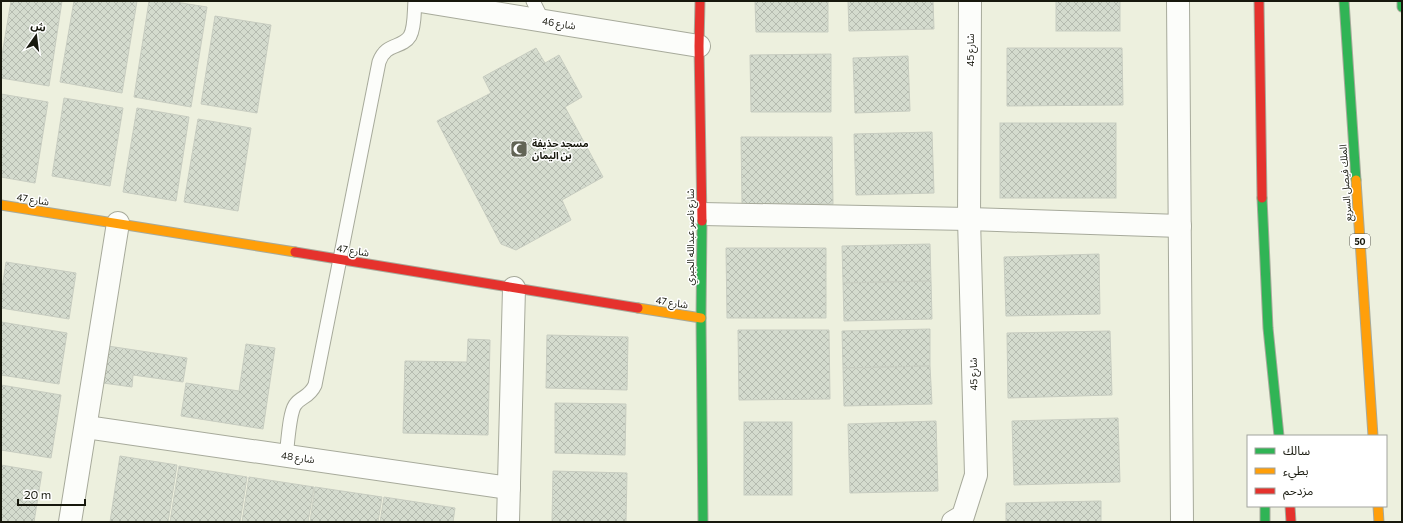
<svg xmlns="http://www.w3.org/2000/svg" width="1403" height="523" font-family="Commissioner,'Noto Sans Arabic',sans-serif">
  <defs>
    <pattern id="building-cross-hatch" width="8" height="8" patternUnits="userSpaceOnUse"><rect width="8" height="8" fill="#d4dbce"/><path d="M0 0l8 8M0 8l8-8" fill="none" stroke="#b5bbb0"/></pattern>
  </defs>
  <rect width="100%" height="100%" fill="#edf0de"/>
  <g fill="url(#building-cross-hatch)" stroke="#c8cdc1">
    <polygon points="11,1 62,1 49,86 1,78 1,61"/>
    <polygon points="74,1 137,1 122,93 60,82"/>
    <polygon points="149,1 169,1 207,7 191,107 134,97"/>
    <polygon points="755,1 828,1 828,32 756,32"/>
    <polygon points="848,1 933,1 934,29 849,31"/>
    <rect x="1056" y="1" width="64" height="30"/>
    <polygon points="215,16 271,25 257,113 201,104"/>
    <polygon points="536,48 545,63 559,55 582,97 565,107 603,177 562,200 571,220 516,250 501,244 437,121 491,93 483,77"/>
    <polygon points="1007,48 1122,48 1123,105 1007,106"/>
    <polygon points="831,54 831,112 751,112 750,55"/>
    <polygon points="908,56 910,111 855,113 853,58"/>
    <polygon points="1,94 48,102 35,183 1,177"/>
    <polygon points="64,98 123,108 110,186 52,176"/>
    <polygon points="137,108 189,117 176,201 123,192"/>
    <polygon points="198,119 251,128 238,211 184,202"/>
    <rect x="1000" y="123" width="116" height="75"/>
    <polygon points="932,132 934,193 856,195 854,134"/>
    <polygon points="741,137 832,137 833,204 742,204"/>
    <polygon points="930,244 931,281 843,283 842,246"/>
    <polygon points="726,248 826,248 826,318 727,318"/>
    <polygon points="1099,254 1100,314 1006,316 1004,257"/>
    <polygon points="6,262 76,273 69,319 1,308 1,295"/>
    <polygon points="931,281 932,319 844,321 843,283"/>
    <polygon points="1,322 67,333 59,384 1,375"/>
    <polygon points="930,329 930,366 843,368 842,331"/>
    <polygon points="738,330 829,330 830,399 739,400"/>
    <polygon points="1110,331 1112,395 1008,398 1007,333"/>
    <polygon points="547,335 628,337 627,390 546,388"/>
    <polygon points="468,339 490,340 488,435 403,433 405,361 467,362"/>
    <polygon points="246,344 275,348 263,429 181,416 186,383 239,391"/>
    <polygon points="108,346 187,358 183,382 133,375 132,387 103,383"/>
    <polygon points="930,366 932,404 844,406 843,368"/>
    <polygon points="1,385 61,395 51,458 1,450"/>
    <polygon points="555,403 626,404 625,455 555,453"/>
    <polygon points="1118,418 1120,482 1014,485 1012,421"/>
    <polygon points="936,421 938,491 850,493 848,424"/>
    <rect x="744" y="422" width="48" height="73"/>
    <polygon points="120,456 177,465 168,522 110,522"/>
    <polygon points="1,465 42,472 34,522 1,522"/>
    <polygon points="179,466 247,477 240,522 170,522"/>
    <polygon points="553,471 627,473 626,522 552,522"/>
    <polygon points="249,477 314,487 308,522 242,522"/>
    <polygon points="315,487 382,497 378,522 310,522"/>
    <polygon points="384,497 455,508 453,522 380,522"/>
    <polygon points="1101,501 1101,522 1006,522 1006,503"/>
  </g>
  <g fill="none" stroke-linecap="round" stroke-linejoin="round">
    <g stroke="#a7aa9b" stroke-width="15">
      <g id="lane">
        <polyline points="533,1 543,21"/>
        <path d="M286,455c2,-11 3,-41 9,-50 6,-9 14,-7 20,-20l64,-323c7,-20 23,-13 31,-26 5,-9 4,-25 5,-35"/>
      </g>
    </g>
    <g stroke="#a7aa9b" stroke-width="24">
      <g id="street">
        <polyline points="420,1 699,46"/>
        <polyline points="1178,1 1182,522"/>
        <polyline points="702,214 969,219 1180,226"/>
        <polyline points="86,427 509,488"/>
        <polyline points="70,522 118,223"/>
        <polyline points="508,522 514,288"/>
        <polyline points="953,522 963,516 976,475 969,219 970,1"/>
      </g>
    </g>
    <g stroke="#a7aa9b" stroke-width="11">
      <g id="fast">
        <polyline points="1344,1 1356,180"/>
        <polyline points="1402,1 1402,7"/>
        <polyline points="1262,198 1268,328 1279,436"/>
        <polyline points="702,221 701,318 703,522"/>
        <polyline points="1265,506 1265,522"/>
      </g>
    </g>
    <g stroke="#a7aa9b" stroke-width="11">
      <g id="slow">
        <polyline points="1356,180 1373,436"/>
        <polyline points="1,205 295,252"/>
        <polyline points="638,308 701,318"/>
        <polyline points="1378,506 1379,522"/>
      </g>
    </g>
    <g stroke="#a7aa9b" stroke-width="11">
      <g id="jam">
        <polyline points="700,1 699,46 702,221"/>
        <polyline points="1259,1 1262,198"/>
        <polyline points="295,252 638,308"/>
        <polyline points="1290,506 1291,522"/>
      </g>
    </g>
    <use href="#lane" stroke="#fcfdfa" stroke-width="13"/>
    <use href="#street" stroke="#fcfdfa" stroke-width="22"/>
    <use href="#fast" stroke="#30b455" stroke-width="9"/>
    <use href="#slow" stroke="#ff9f0a" stroke-width="9"/>
    <use href="#jam" stroke="#e5322d" stroke-width="9"/>
  </g>
  <defs>
    <g id="mosque-square" transform="scale(0.9)"><rect x="-9" y="-9" width="18" height="18" rx="4" fill="#626456" stroke="#fff"/><path d="M3.5-4.9A6 6 0 1 0 3.5 4.9A5 5 0 1 1 3.5-4.9Z" fill="#fff"/></g>
  </defs>
  <g fill-rule="evenodd">
    <use href="#mosque-square" x="519" y="149"/>
  </g>
  <g text-anchor="middle" dominant-baseline="central" stroke-width="3" stroke-linejoin="round" paint-order="stroke">
    <rect fill="#fff" stroke="#5d5d56" stroke-width="1" x="1350" y="234" width="20" height="14" rx="3"/>
    <g font-size="9" font-weight="bold" fill="#17180d">
      <text x="1360" y="241">50</text>
    </g>
    <g font-size="10" fill="#17180d" stroke="#fff">
      <text transform="translate(559 23) rotate(9)">شارع 46</text>
      <text transform="translate(970 50) rotate(-90)">شارع 45</text>
      <text transform="translate(1345 183) rotate(-94)">الملك فيصل السريع</text>
      <text transform="translate(33 199) rotate(9)">شارع 47</text>
      <text transform="translate(690 237) rotate(-90)">شارع ناصر عبدالله الجبري</text>
      <text transform="translate(353 250) rotate(9)">شارع 47</text>
      <text transform="translate(672 302) rotate(9)">شارع 47</text>
      <text transform="translate(973 374) rotate(-91)">شارع 45</text>
      <text transform="translate(298 457) rotate(8)">شارع 48</text>
    </g>
    <g font-size="10" font-weight="bold" fill="#17180d" stroke="#fff" text-anchor="start">
      <text x="532" y="143">مسجد حذيفة<tspan x="532" dy="12">بن اليمان</tspan></text>
    </g>
  </g>
  <rect width="1403" height="523" fill="none" stroke="#17180d" stroke-width="4"/>
  <rect x="1247" y="435" width="140" height="72" fill="#ffffff" stroke="#a2a39e"/>
  <rect x="1255" y="448" width="20" height="6" fill="#30b455" stroke="#a2a39e"/>
  <text x="1283" y="455" font-size="12" fill="#17180d">سالك</text>
  <rect x="1255" y="468" width="20" height="6" fill="#ff9f0a" stroke="#a2a39e"/>
  <text x="1283" y="475" font-size="12" fill="#17180d">بطيء</text>
  <rect x="1255" y="488" width="20" height="6" fill="#e5322d" stroke="#a2a39e"/>
  <text x="1283" y="495" font-size="12" fill="#17180d">مزدحم</text>
  <g transform="translate(36 36) rotate(14)" stroke="#ffffff" stroke-width="3" paint-order="stroke">
  <path d="M0-3L7 15L0 10L-7 15Z" fill="#17180d"/>
  <text y="-6" font-size="11" font-weight="bold" text-anchor="middle" fill="#17180d">ش</text>
  </g>
  <path d="M18 499v6h67v-6" fill="none" stroke="#17180d" stroke-width="2"/>
  <text x="24" y="499" font-size="12" fill="#17180d" stroke="#ffffff" stroke-width="3" paint-order="stroke">20 m</text>
</svg>
